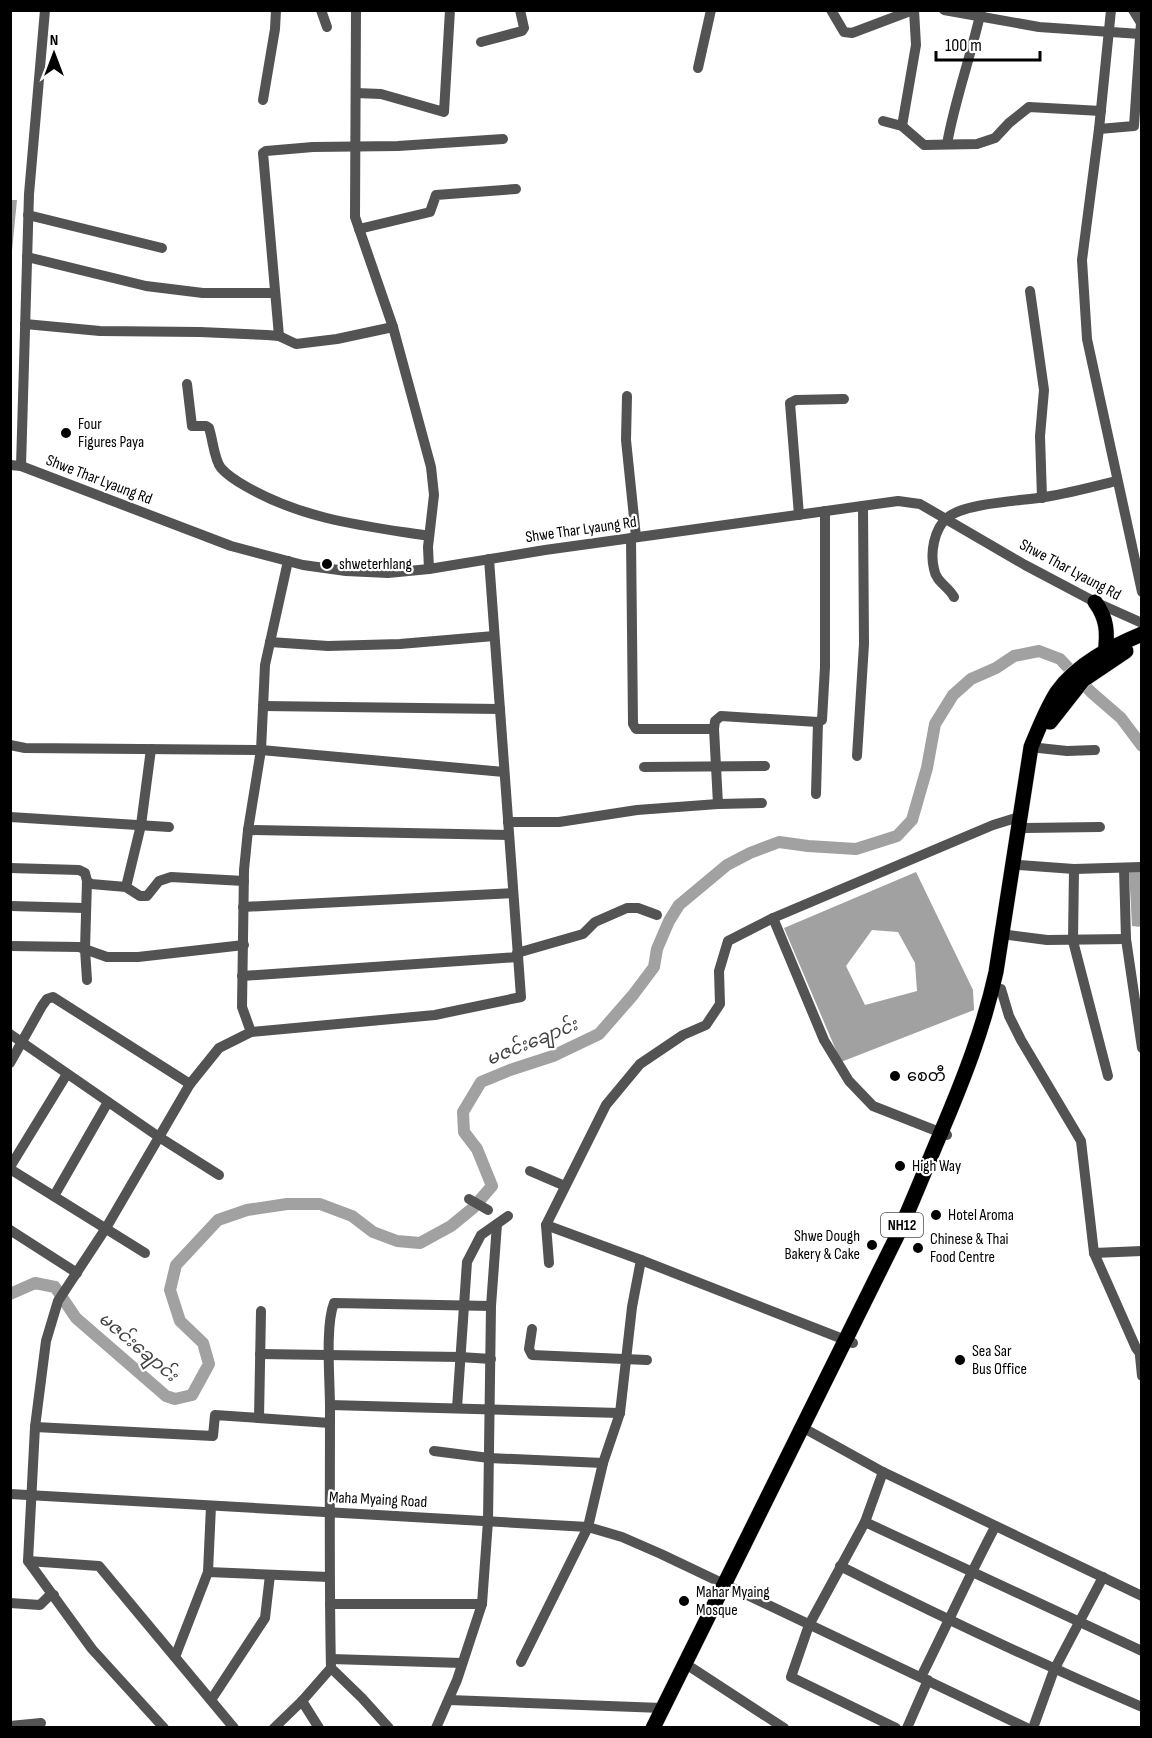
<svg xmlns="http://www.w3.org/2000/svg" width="1152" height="1738" font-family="'Sofia Sans Condensed','Noto Sans Myanmar',sans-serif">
  <rect width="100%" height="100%" fill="#fff"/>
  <g fill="#a1a1a1" fill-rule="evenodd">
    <polygon points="11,200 17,200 11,261 10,200"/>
    <polygon points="1129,870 1141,870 1141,927 1132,926"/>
    <path d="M916,872l57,118 1,20 -133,52 -57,-134zM872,930l26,2 17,31 2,28 -52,14 -19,-39z"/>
  </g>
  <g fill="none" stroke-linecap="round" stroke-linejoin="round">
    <polyline stroke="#a1a1a1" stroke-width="12" points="10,1294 35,1283 55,1287 76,1318 166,1396 175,1399 192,1395 209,1364 203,1343 180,1321 170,1290 176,1265 218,1220 247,1210 287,1204 320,1204 352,1216 373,1232 397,1241 420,1243 451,1226 473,1208 492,1186 477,1149 464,1132 463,1112 481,1082 510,1070 553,1056 599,1034 633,995 654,967 657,949 669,921 679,905 727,865 750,853 779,842 808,846 856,849 897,836 912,820 927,768 935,724 953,695 971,679 996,668 1014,656 1039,651 1060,659 1091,692 1121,718 1142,746"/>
    <g stroke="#dbdbdb" stroke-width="16">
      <g id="highway">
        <path d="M1095,602c12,16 13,31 10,51"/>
        <polyline points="1050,722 1083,680 1126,651"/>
        <path d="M653,1728l244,-492c16,-35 30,-71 45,-106 22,-52 42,-103 54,-158l35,-225c8,-19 15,-38 26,-55 20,-28 54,-45 85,-58"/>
      </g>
    </g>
    <g stroke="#535353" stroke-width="10">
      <polyline points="321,10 327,27"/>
      <polyline points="356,10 355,217 393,327 431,467 434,495 428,547 429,569"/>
      <polyline points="831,10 844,32 852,33 913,10"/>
      <polyline points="944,10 1039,27 1140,34"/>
      <polyline points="1133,10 1141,23 1134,126 1099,129 1082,260 1087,339 1142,592"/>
      <polyline points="481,42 522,31 524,28 520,10"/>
      <polyline points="698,68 711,10"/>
      <polyline points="356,93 381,94 444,112 450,10"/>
      <polyline points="263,100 275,29 276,10"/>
      <polyline points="883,121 902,126 924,145 977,144 995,138 1009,123 1029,107 1101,111"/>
      <polyline points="902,126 916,45 914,10"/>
      <polyline points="1099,129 1111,10"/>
      <path d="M947,144c8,-45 24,-88 34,-133"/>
      <polyline points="28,215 162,248"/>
      <polyline points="359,229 430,212 436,195 516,189"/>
      <polyline points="27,257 146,286 203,293 275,293"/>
      <polyline points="1030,291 1044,390 1040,436 1042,498"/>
      <polyline points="25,324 100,331 200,332 267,335 279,336 296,344 337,339 393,327"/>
      <polyline points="279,336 263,153 266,151 313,147 398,146 503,139"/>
      <path d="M187,384l5,42h14l3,2c4,12 5,31 12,40 7,8 17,14 26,19 58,33 118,39 182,49"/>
      <polyline points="627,396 626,440 636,537"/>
      <polyline points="10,465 21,466 231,546 303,565 346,571 388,573 429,569 545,550 898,501 920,504 1025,565 1095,602 1142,623"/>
      <polyline points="21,466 29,194 45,10"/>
      <polyline points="799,515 790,403 796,400 844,399"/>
      <polyline points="631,538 633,724 636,729 714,729 715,721 721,716 818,722 822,720 825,667 825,511"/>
      <path d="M954,597c-6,-11 -18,-15 -20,-28 -4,-16 0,-40 13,-51 16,-15 74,-17 98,-21 24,-4 47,-10 71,-16"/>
      <polyline points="270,642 328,646 400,644 494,636"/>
      <polyline points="263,706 500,709"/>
      <polyline points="714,729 718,804"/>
      <polyline points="10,745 25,748 261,750 504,772"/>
      <polyline points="1039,748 1067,751 1095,750"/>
      <polyline points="857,756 864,644 863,506"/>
      <polyline points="644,767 765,766"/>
      <polyline points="816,794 818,722"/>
      <polyline points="10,817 169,827"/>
      <polyline points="508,822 559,822 637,810 718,804 762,803"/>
      <polyline points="1025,828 1100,827"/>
      <polyline points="248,830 509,835"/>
      <polyline points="1019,865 1074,869 1142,867"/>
      <polyline points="10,868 79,870 85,873 87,881 91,884 126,887 140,896 147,896 159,881 171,877 244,881"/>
      <polyline points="1124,868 1126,939 1142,1048"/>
      <polyline points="1074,869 1073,941 1108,1076"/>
      <polyline points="126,887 141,825 151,749"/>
      <polyline points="10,906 85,908"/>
      <polyline points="243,907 513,893"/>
      <polyline points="773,918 824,1040 849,1081 873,1106 947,1135"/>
      <polyline points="1001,934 1047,940 1126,939"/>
      <polyline points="10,946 79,947 107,957 138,957 244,945"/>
      <polyline points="517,953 583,934 595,922 627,908 638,908 657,915"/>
      <polyline points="242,976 518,957"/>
      <polyline points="87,980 85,949 87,881"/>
      <polyline points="1001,989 1009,1016 1021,1040 1081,1141 1094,1253 1136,1348 1142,1356"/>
      <polyline points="251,1032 242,1007 244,870 248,830 261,750 265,665 288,561"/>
      <polyline points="10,1034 159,1137 219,1175"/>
      <polyline points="10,1063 42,1006 47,999 53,997 190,1084"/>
      <polyline points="10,1167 67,1074"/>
      <polyline points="10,1169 145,1253"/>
      <polyline points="530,1171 565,1186"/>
      <polyline points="54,1196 108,1102"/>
      <polyline points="469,1199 488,1210"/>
      <polyline points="546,1225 641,1260 853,1343"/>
      <polyline points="10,1230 77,1273"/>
      <polyline points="1094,1253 1142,1251"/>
      <polyline points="549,1263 546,1225 606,1105 640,1064 683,1035 706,1025 720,1004 719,971 728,941 773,918 993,825 1019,817"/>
      <polyline points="532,1329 529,1349 532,1355 647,1360"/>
      <polyline points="260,1354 460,1357 491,1359"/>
      <polyline points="1140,1356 1142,1376"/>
      <polyline points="330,1405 620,1413"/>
      <polyline points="457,1408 467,1262 481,1235 508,1216"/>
      <polyline points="259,1418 261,1311"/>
      <polyline points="35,1427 213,1436 215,1415 330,1423"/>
      <polyline points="809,1431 883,1472 1142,1596"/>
      <polyline points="434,1451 489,1458 603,1463"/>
      <polyline points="883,1472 865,1522 809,1625 791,1677 896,1728"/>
      <polyline points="10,1494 588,1527 622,1537 661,1554 1027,1728"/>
      <polyline points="865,1522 1142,1651"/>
      <polyline points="28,1561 99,1566 234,1728"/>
      <path d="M840,1566c99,50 199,97 302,141"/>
      <polyline points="208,1572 329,1577"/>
      <polyline points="10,1603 40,1605 48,1597 54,1595"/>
      <polyline points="330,1604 482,1604"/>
      <polyline points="175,1657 208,1572 211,1506"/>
      <polyline points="331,1659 462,1663"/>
      <polyline points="521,1662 588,1527 603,1463 620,1413 632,1307 641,1260"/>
      <polyline points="331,1668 362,1698 389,1728"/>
      <polyline points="692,1668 784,1728"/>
      <path d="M921,1677c25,-50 48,-101 74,-150"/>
      <polyline points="211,1700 265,1618 270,1575"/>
      <polyline points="449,1700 662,1708"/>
      <polyline points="302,1701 319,1728"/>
      <polyline points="10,1726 41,1723"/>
      <polyline points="164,1728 92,1649 28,1561 35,1427 46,1341 58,1301 106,1228 190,1084 219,1048 251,1032 435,1015 521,997 489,559"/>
      <path d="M274,1728l28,-27 29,-33c-2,-87 -1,-174 -1,-261 0,-27 -5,-81 4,-104l157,3"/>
      <polyline points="436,1728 457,1680 482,1604 488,1521 491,1306 497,1224"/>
      <polyline points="907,1728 928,1680"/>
      <polyline points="1033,1728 1054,1670 1103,1577"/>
    </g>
    <use href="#highway" stroke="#000" stroke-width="15"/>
  </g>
  <g fill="#000" stroke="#fff" stroke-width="2">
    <circle cx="66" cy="433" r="6"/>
    <circle cx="327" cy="564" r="6"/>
    <circle cx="895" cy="1076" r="6"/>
    <circle cx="900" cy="1166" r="6"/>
    <circle cx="936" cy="1215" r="6"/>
    <circle cx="872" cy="1245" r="6"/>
    <circle cx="918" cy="1248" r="6"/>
    <circle cx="960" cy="1360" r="6"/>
    <circle cx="684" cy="1601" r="6"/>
  </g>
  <g text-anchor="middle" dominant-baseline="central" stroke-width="4.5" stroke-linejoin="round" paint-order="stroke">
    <rect fill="#fff" stroke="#4c4c4c" stroke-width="1.5" x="881" y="1213" width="42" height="24" rx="4.5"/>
    <g font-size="15" font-weight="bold" fill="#000">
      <text x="902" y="1225">NH12</text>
    </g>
    <g font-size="16" fill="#000" stroke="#fff" text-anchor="start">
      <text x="78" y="424">Four<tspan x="78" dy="18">Figures Paya</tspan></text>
      <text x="339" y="564">shweterhlang</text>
      <text x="907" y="1076">စေတီ</text>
      <text x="912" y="1166">High Way</text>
      <text x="948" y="1215">Hotel Aroma</text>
      <text x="860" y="1236" text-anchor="end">Shwe Dough<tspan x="860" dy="18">Bakery &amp; Cake</tspan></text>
      <text x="930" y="1239">Chinese &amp; Thai<tspan x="930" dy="18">Food Centre</tspan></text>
      <text x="972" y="1351">Sea Sar<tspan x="972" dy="18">Bus Office</tspan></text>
      <text x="696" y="1592">Mahar Myaing<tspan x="696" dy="18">Mosque</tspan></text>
    </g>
    <g font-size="16" fill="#000" stroke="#fff">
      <text transform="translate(99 480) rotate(21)">Shwe Thar Lyaung Rd</text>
      <text transform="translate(581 530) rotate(-8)">Shwe Thar Lyaung Rd</text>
      <text transform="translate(1070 570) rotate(28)">Shwe Thar Lyaung Rd</text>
      <text transform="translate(378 1500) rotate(3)">Maha Myaing Road</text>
    </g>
    <g font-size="18" font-style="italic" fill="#424242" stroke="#fff">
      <text transform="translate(532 1042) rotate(-22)">မဇင်းချောင်း</text>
      <text transform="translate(138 1347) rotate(40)">မဇင်းချောင်း</text>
    </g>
  </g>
  <rect width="1152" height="1738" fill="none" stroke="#000000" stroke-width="24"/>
  <g transform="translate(54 54)" stroke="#ffffff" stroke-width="4.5" paint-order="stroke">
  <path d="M0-4.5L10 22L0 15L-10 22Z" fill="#000000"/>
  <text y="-9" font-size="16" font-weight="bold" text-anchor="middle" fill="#000000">N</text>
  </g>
  <path d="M936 51v9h104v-9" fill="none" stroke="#000000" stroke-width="3"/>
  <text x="945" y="51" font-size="18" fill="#000000" stroke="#ffffff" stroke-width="4.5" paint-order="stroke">100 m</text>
</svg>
